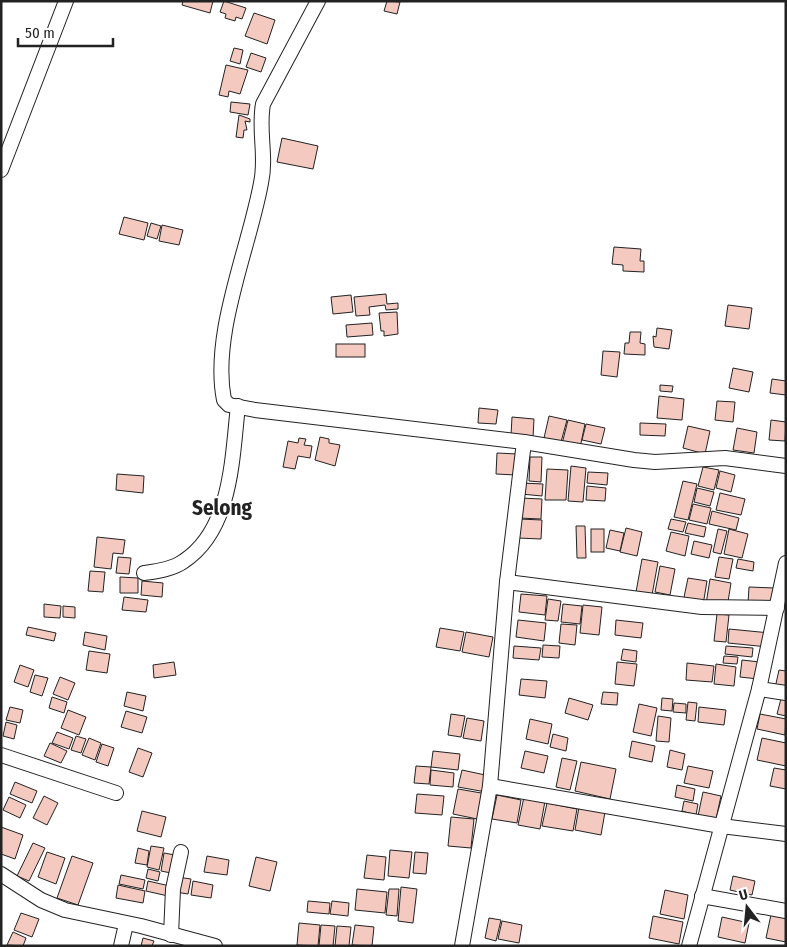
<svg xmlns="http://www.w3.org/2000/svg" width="787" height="947" font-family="'Fira Sans Condensed',sans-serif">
  <rect width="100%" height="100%" fill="#fff"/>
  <g fill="#f3c9c0" stroke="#222">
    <polygon points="183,1 213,1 210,13 182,5"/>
    <polygon points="224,1 246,8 242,19 236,17 235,21 225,18 226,14 220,12"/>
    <polygon points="387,1 400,2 397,14 384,11"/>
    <polygon points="254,13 275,20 267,44 245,36"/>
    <polygon points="234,48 243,50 240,64 230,61"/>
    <polygon points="251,53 266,58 261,72 246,67"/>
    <polygon points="226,65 248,70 240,94 229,91 228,97 219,95"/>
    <polygon points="231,102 250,104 248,115 230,112"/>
    <polygon points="239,115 250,119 250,122 245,121 247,130 244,130 243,138 236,137"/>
    <polygon points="282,138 318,146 313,169 277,162"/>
    <polygon points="124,217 148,223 144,240 119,234"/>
    <polygon points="151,223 161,226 157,239 147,236"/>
    <polygon points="162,225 183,230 179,245 159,241"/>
    <polygon points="614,247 641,249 640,261 644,261 644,272 623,271 623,265 612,264"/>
    <polygon points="386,294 387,304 398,303 398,309 386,310 385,305 369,307 370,315 356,316 354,297"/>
    <polygon points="351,295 353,312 333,314 331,297"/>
    <polygon points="728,305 752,308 749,329 725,326"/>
    <polygon points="397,312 398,334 384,336 384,331 381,331 379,313"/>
    <polygon points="372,323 373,335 347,337 346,325"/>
    <polygon points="657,328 672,330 669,349 654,347 653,336 656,337"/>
    <polygon points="630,332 641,332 640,343 645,344 645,355 624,354 625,343 629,343"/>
    <rect x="336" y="344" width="29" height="13"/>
    <polygon points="603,351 620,352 617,377 601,375"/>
    <polygon points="733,368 753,372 749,392 729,388"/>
    <polygon points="772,379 786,381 786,395 770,393"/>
    <polygon points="660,385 673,386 672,392 660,391"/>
    <polygon points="659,396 684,399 682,420 657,418"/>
    <polygon points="717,401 735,402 733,422 715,420"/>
    <polygon points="479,408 498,410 496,424 478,423"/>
    <polygon points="549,416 567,420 561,442 544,438"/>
    <polygon points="512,417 534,419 533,437 511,435"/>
    <polygon points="568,420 585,424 580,448 562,444"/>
    <polygon points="771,420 786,422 785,441 769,440"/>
    <polygon points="640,423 666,424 665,436 640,435"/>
    <polygon points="586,424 605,428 601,444 582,440"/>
    <polygon points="688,426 710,431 705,454 683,448"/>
    <polygon points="737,428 757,432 754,453 733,450"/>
    <polygon points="320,437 329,439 329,443 340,445 335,466 315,460"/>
    <polygon points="299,438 306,439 304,445 312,446 310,458 298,456 295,469 283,467 288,441 298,443"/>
    <polygon points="497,453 517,454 516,475 496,474"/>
    <polygon points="530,457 542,457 541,482 529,481"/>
    <polygon points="571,466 586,468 583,502 568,501"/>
    <polygon points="703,467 719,470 714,490 698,486"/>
    <polygon points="547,469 568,470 566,500 545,500"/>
    <polygon points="720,471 735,475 731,492 716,488"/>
    <polygon points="588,472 608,473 607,485 587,483"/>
    <polygon points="117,474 144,476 143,493 116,490"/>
    <polygon points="683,481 697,484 688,520 674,517"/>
    <polygon points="521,483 543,484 542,496 521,494"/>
    <polygon points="587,486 606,488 605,501 586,500"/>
    <polygon points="697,488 714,492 710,506 694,502"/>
    <polygon points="720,493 745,499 741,515 716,510"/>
    <polygon points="520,498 542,499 541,519 519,518"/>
    <polygon points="693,504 711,508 707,524 689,520"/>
    <polygon points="712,511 739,518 736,530 709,524"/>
    <polygon points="519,519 542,520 541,539 518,538"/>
    <polygon points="671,519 686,522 683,532 668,529"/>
    <polygon points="688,523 706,527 704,537 685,533"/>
    <polygon points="576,526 585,526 586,558 577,558"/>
    <polygon points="626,528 642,532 637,556 620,552"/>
    <rect x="591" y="529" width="13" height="23"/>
    <polygon points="718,529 727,531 721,554 713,552"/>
    <polygon points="729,529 748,534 742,558 724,554"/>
    <polygon points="610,530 624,533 620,551 606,548"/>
    <polygon points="671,532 689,536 685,556 666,551"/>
    <polygon points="97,537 125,540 123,554 113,553 111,569 94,567"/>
    <polygon points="694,541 712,545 709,558 691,554"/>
    <polygon points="118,557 131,558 129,574 116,573"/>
    <polygon points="719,557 733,559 729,579 715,577"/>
    <polygon points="642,559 658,562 652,595 636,592"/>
    <polygon points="738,559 754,562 753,571 736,568"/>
    <polygon points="660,566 675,569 670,595 655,592"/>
    <polygon points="90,571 105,572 103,592 88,591"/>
    <polygon points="120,577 138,578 138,593 120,593"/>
    <polygon points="688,578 707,581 703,605 683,602"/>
    <polygon points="710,579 731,583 727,608 706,604"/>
    <polygon points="142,581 163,583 162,597 141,595"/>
    <polygon points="749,587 774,588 773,604 748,603"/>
    <polygon points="521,594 547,596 545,615 519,612"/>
    <polygon points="124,597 148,600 146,612 122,610"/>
    <polygon points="548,599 561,601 558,621 545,620"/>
    <polygon points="44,604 61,606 60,618 44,617"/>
    <polygon points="563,604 582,606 580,624 561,622"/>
    <polygon points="583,605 602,607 599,635 580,633"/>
    <polygon points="63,606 75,607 75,618 63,617"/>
    <polygon points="717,614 729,615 726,642 714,641"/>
    <polygon points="518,620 546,623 544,641 516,637"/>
    <polygon points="616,620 643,623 641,638 615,635"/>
    <polygon points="561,624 577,625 575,645 559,643"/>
    <polygon points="28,627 56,633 54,641 26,635"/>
    <polygon points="440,628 464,632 460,651 436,647"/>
    <polygon points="729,629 770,633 768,647 728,643"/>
    <polygon points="85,632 107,636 105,650 83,645"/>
    <polygon points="466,632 493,637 489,657 462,652"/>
    <polygon points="543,645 560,646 559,658 542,657"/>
    <polygon points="514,646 541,648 539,660 513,658"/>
    <polygon points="726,646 753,648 752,657 725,654"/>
    <polygon points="623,649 637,651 636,662 621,660"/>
    <polygon points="89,651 110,654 107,673 86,670"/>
    <polygon points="724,656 738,657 737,664 723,663"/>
    <polygon points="742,660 760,662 758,679 740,677"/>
    <polygon points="174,662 176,675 154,678 153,665"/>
    <polygon points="617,662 637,664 634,686 615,684"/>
    <polygon points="687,663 714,666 712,682 686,680"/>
    <polygon points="716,664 736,667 734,686 714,684"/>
    <polygon points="20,665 34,670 28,687 14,682"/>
    <polygon points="779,670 786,671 786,690 775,688"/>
    <polygon points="35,675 48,678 42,696 30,692"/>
    <polygon points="60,677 75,683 68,700 53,694"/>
    <polygon points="521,679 547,681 545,698 519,695"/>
    <polygon points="127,692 146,696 143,711 124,706"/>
    <polygon points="603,692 618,693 617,705 601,704"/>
    <polygon points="782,695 786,696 786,716 777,714"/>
    <polygon points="52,697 67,702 64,713 49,708"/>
    <polygon points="569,698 593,705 588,720 565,713"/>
    <polygon points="662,698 673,699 672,711 661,710"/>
    <polygon points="688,702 697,703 695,721 686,720"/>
    <polygon points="674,703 686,704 686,713 673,712"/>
    <polygon points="639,704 657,708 651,736 633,732"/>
    <polygon points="10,707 23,710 20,723 6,720"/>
    <polygon points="699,707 726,710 724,725 698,722"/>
    <polygon points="68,710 86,717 79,735 61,728"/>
    <polygon points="126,711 147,717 142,733 121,727"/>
    <polygon points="451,714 465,716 461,737 448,735"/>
    <polygon points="760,714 786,719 785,735 757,729"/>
    <polygon points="658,716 671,718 669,742 656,741"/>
    <polygon points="467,718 484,721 481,741 463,738"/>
    <polygon points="530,719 552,724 548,744 526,739"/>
    <polygon points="6,722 17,725 14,739 3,736"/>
    <polygon points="57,732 73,738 69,749 52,743"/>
    <polygon points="553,734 568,738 566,751 550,747"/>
    <polygon points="76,736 86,739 81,753 71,750"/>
    <polygon points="89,738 101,743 95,760 82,755"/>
    <polygon points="762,738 786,743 786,766 757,760"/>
    <polygon points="632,741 655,746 652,762 629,757"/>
    <polygon points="50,743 67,751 61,763 44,756"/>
    <polygon points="102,744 114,748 108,766 96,762"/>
    <polygon points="138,748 152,753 143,777 129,772"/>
    <polygon points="670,750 685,754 682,770 667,767"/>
    <polygon points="433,751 460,754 458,770 431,767"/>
    <polygon points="525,751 548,756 544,773 521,768"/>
    <polygon points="562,758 577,761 570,790 556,787"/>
    <polygon points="581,762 616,769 610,799 575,791"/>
    <polygon points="416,766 431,767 429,784 414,783"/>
    <polygon points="688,766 713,771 709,788 684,783"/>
    <polygon points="774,768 786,770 786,789 770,786"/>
    <polygon points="431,770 454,773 453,787 430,785"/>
    <polygon points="462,770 490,776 486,792 458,787"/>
    <polygon points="15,782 37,791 32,803 10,794"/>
    <polygon points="677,785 695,789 693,801 675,797"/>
    <polygon points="458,789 487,794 482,820 453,814"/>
    <polygon points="703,792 721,796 716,819 698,816"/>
    <polygon points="417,794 444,796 442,815 415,813"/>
    <polygon points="497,795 521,800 517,823 492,819"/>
    <polygon points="44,796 58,803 47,825 33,818"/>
    <polygon points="9,797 26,805 20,818 3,810"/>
    <polygon points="524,797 545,801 540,829 518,825"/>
    <polygon points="684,801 698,804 696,815 682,811"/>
    <polygon points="547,803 577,809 573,831 542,826"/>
    <polygon points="579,807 605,812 601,835 575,830"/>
    <polygon points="142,811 166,817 161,837 137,831"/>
    <polygon points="451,817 474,819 471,848 448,846"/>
    <polygon points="1,827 23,835 15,859 1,854"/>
    <polygon points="33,843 45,848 29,881 17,876"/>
    <polygon points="151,846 164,848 159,870 147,867"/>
    <polygon points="138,848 149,851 147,865 135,863"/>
    <polygon points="390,850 412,852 409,878 388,876"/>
    <polygon points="47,852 65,858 56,884 38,877"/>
    <polygon points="415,852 428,853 426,874 413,873"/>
    <polygon points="164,853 175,855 171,873 161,871"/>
    <polygon points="367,855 386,857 384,880 364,878"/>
    <polygon points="72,856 93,863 78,905 57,898"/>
    <polygon points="207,856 229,860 227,875 204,872"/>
    <polygon points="256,857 277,862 270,891 249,886"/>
    <polygon points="148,869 160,872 158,881 146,878"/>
    <polygon points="121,875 145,880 143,889 119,884"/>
    <polygon points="733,876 755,881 752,895 730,890"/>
    <polygon points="177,877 191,879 188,894 175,892"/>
    <polygon points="148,881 170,886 168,896 146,891"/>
    <polygon points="193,881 213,885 211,898 191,895"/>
    <polygon points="118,885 145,891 143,903 116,898"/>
    <polygon points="401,887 417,889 413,923 398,921"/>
    <polygon points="357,889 387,892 385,913 355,910"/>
    <polygon points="389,889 399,889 397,916 386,915"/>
    <polygon points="665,890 688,895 684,919 660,914"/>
    <polygon points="308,901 330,903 329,914 307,912"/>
    <polygon points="332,901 349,903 348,916 330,914"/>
    <polygon points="772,910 786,913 786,942 766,938"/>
    <polygon points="21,913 39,919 32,937 14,930"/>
    <polygon points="653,916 683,922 679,944 649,938"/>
    <polygon points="722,917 749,923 745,943 718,937"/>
    <polygon points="489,918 501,920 496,941 485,938"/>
    <polygon points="502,921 522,925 519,943 498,939"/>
    <polygon points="299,923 320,925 318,946 297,945"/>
    <polygon points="321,925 335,926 333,946 319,946"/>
    <polygon points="355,925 374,927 372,946 352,945"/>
    <polygon points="337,926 351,927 349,946 335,946"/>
    <polygon points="13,932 26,938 23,946 7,945"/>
    <polygon points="143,938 154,941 152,946 141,946"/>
  </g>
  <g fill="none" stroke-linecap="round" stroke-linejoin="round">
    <g stroke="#222" stroke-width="16">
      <g id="minor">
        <path d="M318,1l-55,103c-5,27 4,52 -2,79 -12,66 -50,151 -37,217l5,5 26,5 269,32 110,18 21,2 70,-4 61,8"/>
        <polyline points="1,170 66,1"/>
        <path d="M144,573c14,-2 29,-4 40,-12 48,-32 48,-103 54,-155"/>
        <polyline points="507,582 702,607 777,608"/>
        <polyline points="759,689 786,693"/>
        <polyline points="1,755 116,793"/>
        <polyline points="490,786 721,826 786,834"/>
        <polyline points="1,874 41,900 65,910 141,926 215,946"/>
        <polyline points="702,896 786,911"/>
        <polyline points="171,935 173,889 181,852"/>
        <polyline points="121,946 126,924"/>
        <polyline points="462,946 490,786 507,582 524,442"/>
        <polyline points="689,946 759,689 786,563"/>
      </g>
    </g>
    <use href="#minor" stroke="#fff" stroke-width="14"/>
  </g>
  <g text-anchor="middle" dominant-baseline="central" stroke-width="4" stroke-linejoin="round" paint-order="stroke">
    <g font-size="21" font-weight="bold" fill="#222" stroke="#fff">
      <text x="222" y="508">Selong</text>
    </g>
  </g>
  <rect width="787" height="947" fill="none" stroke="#222222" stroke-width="5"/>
  <g transform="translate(747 907) rotate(344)" stroke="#ffffff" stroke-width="4" paint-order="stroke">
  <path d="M0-4L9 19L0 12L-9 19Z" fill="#222222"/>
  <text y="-8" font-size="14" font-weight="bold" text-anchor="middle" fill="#222222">U</text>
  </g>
  <path d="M18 38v8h95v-8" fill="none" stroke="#222222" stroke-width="2.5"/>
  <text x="25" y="38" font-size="15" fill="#222222" stroke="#ffffff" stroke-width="4" paint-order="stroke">50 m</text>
</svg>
